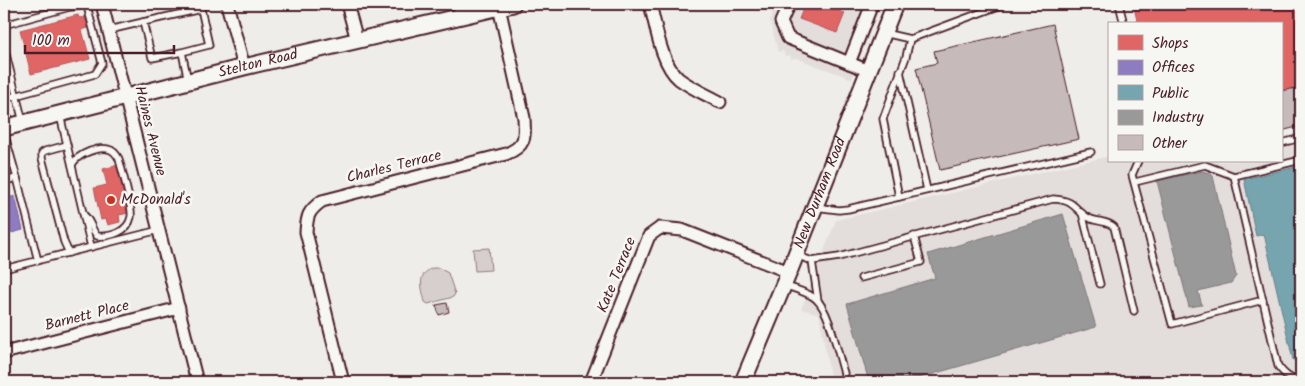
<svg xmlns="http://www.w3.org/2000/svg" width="1305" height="386" font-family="Kalam,sans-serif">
  <rect width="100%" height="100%" fill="#efedea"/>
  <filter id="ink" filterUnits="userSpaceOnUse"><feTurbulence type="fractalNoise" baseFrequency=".02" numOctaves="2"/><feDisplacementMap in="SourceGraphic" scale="10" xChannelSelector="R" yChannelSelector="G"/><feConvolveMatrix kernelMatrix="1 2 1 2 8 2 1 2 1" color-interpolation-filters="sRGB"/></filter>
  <g filter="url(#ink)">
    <g fill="#e3dedc">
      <polygon points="775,4 881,4 852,79 796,58 791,59 790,55 785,56 783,51 778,52 770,21"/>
      <polygon points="1301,136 1301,382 831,382 819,314 801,309 836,220 1109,156 1109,161 1281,161 1281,138"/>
    </g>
    <g fill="#d7cfce" stroke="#90777c">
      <polygon points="489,248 491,270 475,271 473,249"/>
      <path d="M433,268h6l9,5 7,21 -2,3 -25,7 -3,-2c-3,-14 -9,-28 8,-34z"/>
    </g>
    <g fill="#e06666" stroke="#b35154">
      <polygon points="805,4 831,4 831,8 845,13 837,33 799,19"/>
      <polygon points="1133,4 1301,4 1301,87 1281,91 1281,24 1138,24"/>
      <polygon points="78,15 79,18 85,17 88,28 82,30 90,59 31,74 20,30"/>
      <polygon points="118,165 129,213 119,215 120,222 108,225 106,219 101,220 94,188 107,185 103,169"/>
    </g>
    <polygon fill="#8e7cc3" stroke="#7a6095" points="15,196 23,230 4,235 4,199"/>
    <polygon fill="#76a5af" stroke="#697d87" points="1301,166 1301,361 1293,360 1264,234 1256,236 1244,179"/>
    <g fill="#999" stroke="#817478">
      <polygon points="1202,171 1210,173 1213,176 1236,276 1231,283 1198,291 1202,305 1189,307 1157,181"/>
      <polygon points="1063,214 1096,327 905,382 869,382 847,304 935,278 928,254"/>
    </g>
    <g fill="#c6babb" stroke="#4a1f2b">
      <polygon points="1053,24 1079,139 940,170 916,68 937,63 934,51"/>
      <polygon points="1301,87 1301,126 1281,131 1281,91"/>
      <polygon points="447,303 449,312 439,315 436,305"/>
    </g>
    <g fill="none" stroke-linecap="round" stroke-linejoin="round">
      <g stroke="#4a1f2b" stroke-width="9">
        <g id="lane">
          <polyline points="1119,4 1124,24"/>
          <polyline points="4,25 70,7 94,4"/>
          <polyline points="109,30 143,22"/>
          <polyline points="884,33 910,39 906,57 883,119 899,197"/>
          <polyline points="910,39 1004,4"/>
          <polyline points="4,46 23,122"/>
          <polyline points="182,52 152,58 143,22 201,9 209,45 182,52 188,81"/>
          <polyline points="900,71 927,190"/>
          <polyline points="4,99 95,74 102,63 87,6"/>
          <polyline points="60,115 91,247"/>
          <polyline points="4,132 17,178 4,181"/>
          <polyline points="1281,143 1301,138"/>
          <polyline points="67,145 45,151 42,153 42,158 64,242 69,253"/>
          <polyline points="1138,161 1132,175 1172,324 1263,300"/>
          <path d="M72,165c5,-11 28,-20 39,-15 4,2 6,5 8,9 3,12 14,48 12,58 -3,15 -20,20 -34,19 -6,-7 -6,-15 -13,-21"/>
          <polyline points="1234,176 1301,160"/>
          <polyline points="17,178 38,261"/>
          <path d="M1135,182l70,-17 29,11 44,190c6,8 12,14 23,14"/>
          <polyline points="815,207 839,210 848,209 1091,152"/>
          <polyline points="1082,213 1100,284"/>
          <path d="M796,255l16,6 27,-4 214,-58c25,1 21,13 38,20 8,3 17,2 23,8l20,84"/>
          <polyline points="812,261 818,301"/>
          <polyline points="4,269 159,230"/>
          <polyline points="861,278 921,262 914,236"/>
          <path d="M784,285c10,4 24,7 32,14 14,12 22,56 28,74l-1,9"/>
        </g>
      </g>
      <g stroke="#4a1f2b" stroke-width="15">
        <g id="street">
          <polyline points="102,4 197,382"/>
          <polyline points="227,4 244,67"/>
          <polyline points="347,4 357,40"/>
          <polyline points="459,4 462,15"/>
          <path d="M650,4c6,22 11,60 29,75 12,9 28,16 41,23"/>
          <polyline points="789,4 781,22 788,38 869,71"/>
          <polyline points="849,63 872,4"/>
          <polyline points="4,353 179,308"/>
          <path d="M343,382l-37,-150c1,-16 2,-21 16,-31l184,-47c20,-8 19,-16 18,-36l-25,-111"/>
          <polyline points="591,382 649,236 660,228 682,230 789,272"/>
        </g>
      </g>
      <g stroke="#4a1f2b" stroke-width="19">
        <g id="secondary">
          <path id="s1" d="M4,128l240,-61 269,-63"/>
          <path id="s2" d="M743,382l46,-110 106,-268"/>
        </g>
      </g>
      <use href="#lane" stroke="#f6f6f2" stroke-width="5.5"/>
      <use href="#street" stroke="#f6f6f2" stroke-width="11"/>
      <use href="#secondary" stroke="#f6f6f2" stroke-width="15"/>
    </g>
  </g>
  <circle fill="#c8321e" stroke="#f6f6f2" stroke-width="2" cx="111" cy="200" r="5"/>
  <g text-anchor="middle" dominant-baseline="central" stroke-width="5" stroke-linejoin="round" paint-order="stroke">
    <g font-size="15" fill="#4a1f2b" stroke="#f6f6f2">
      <text stroke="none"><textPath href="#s1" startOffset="262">Stelton Road</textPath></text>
      <text transform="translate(150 131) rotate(76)">Haines Avenue</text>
      <text transform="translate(394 167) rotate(-14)">Charles Terrace</text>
      <text stroke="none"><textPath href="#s2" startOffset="204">New Durham Road</textPath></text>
      <text transform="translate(617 275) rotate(-68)">Kate Terrace</text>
      <text transform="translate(87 316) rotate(-14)">Barnett Place</text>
    </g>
    <g font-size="15" fill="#4a1f2b" stroke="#f6f6f2" text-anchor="start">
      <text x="121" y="200">McDonald's</text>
    </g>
  </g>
  <rect width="1305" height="386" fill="none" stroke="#f6f6f2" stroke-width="20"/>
  <rect x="10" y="10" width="1285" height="366" fill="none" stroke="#4a1f2b" stroke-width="2" filter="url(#ink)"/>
  <rect x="1108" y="22" width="175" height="140" fill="#f6f6f2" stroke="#b1a0a2"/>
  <rect x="1118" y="35" width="25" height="15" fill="#e06666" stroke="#b1a0a2"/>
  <text x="1152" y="48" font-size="15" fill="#4a1f2b">Shops</text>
  <rect x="1118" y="60" width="25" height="15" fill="#8e7cc3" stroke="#b1a0a2"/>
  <text x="1152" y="72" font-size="15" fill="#4a1f2b">Offices</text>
  <rect x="1118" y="85" width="25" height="15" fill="#76a5af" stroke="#b1a0a2"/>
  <text x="1152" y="98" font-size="15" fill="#4a1f2b">Public</text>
  <rect x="1118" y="110" width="25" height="15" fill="#999999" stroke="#b1a0a2"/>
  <text x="1152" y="122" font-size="15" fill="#4a1f2b">Industry</text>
  <rect x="1118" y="135" width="25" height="15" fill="#c6babb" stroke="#b1a0a2"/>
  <text x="1152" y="148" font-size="15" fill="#4a1f2b">Other</text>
  <path d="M25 45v8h149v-8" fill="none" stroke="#4a1f2b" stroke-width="2.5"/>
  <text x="32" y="45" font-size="15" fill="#4a1f2b" stroke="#f6f6f2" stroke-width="4" paint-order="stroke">100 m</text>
</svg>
